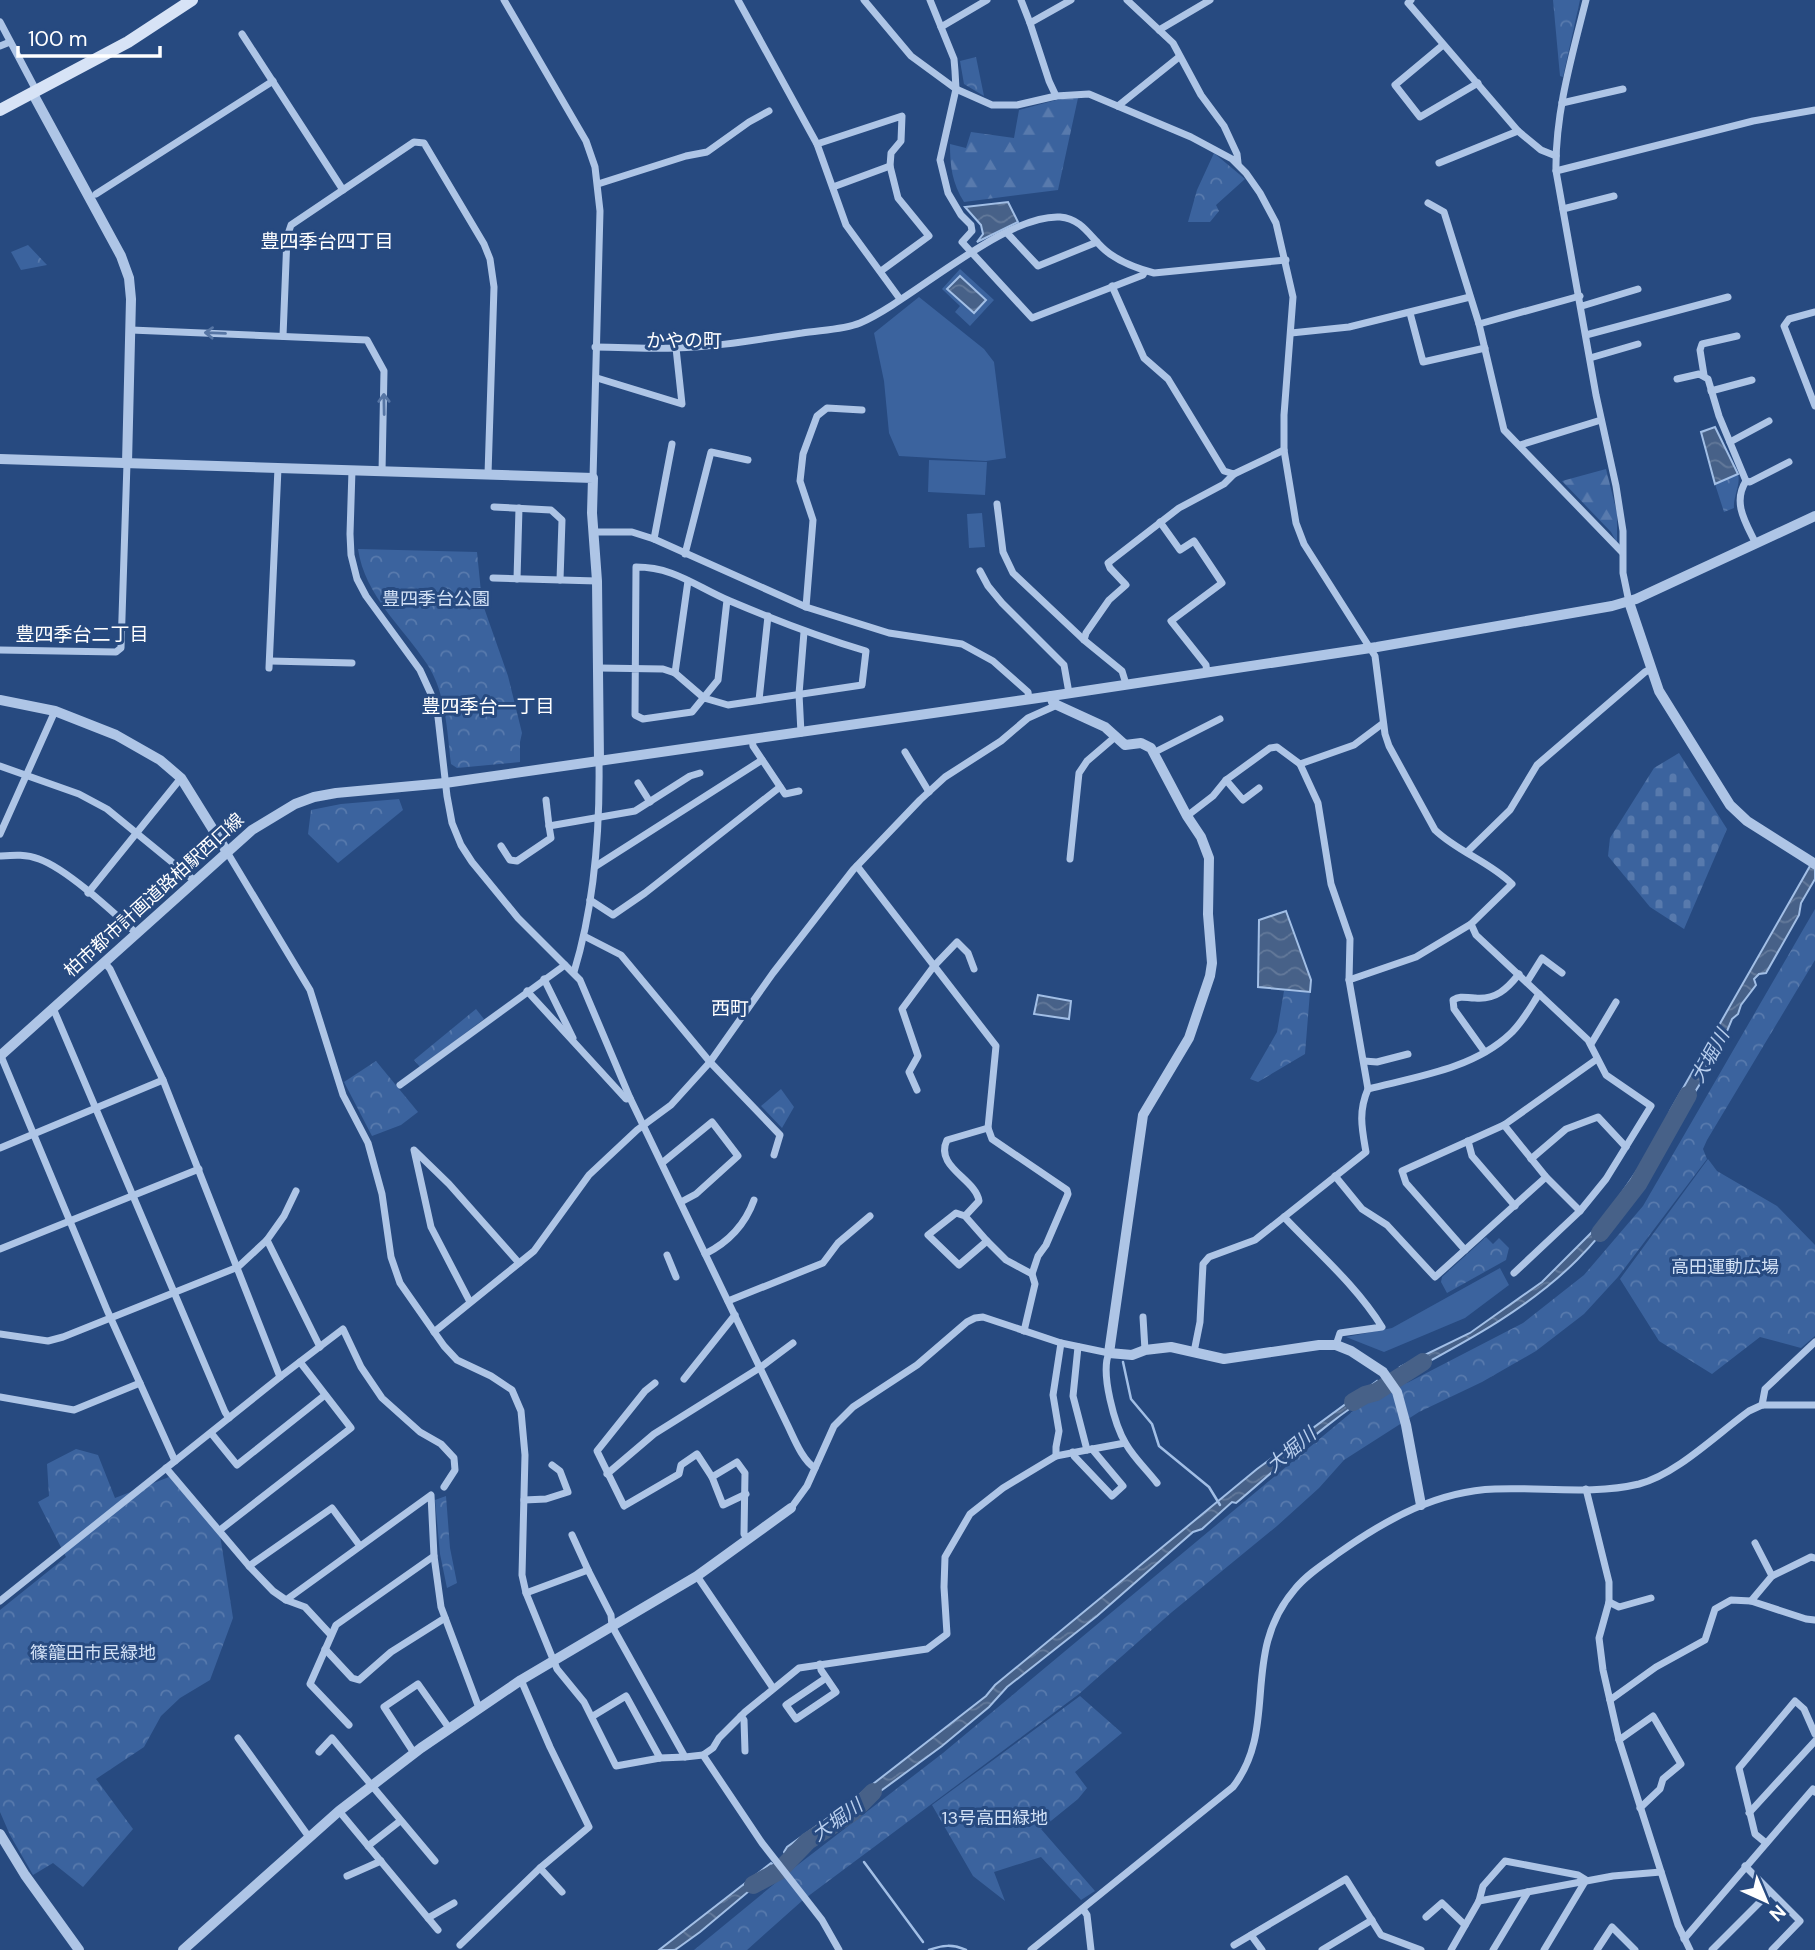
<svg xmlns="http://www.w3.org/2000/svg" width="1815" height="1950" font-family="'DM Sans','Noto Sans JP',sans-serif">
  <defs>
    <pattern id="forest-firs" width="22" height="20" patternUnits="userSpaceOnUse" patternTransform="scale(1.75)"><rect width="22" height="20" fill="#3b639e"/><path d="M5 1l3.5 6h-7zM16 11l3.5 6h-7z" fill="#587aad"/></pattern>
    <pattern id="cemetery-stones" width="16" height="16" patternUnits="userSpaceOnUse" patternTransform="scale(1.75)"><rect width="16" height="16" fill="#3b639e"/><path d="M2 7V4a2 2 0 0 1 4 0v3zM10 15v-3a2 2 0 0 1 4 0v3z" fill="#587aad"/></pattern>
    <pattern id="park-crowns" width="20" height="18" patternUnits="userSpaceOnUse" patternTransform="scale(1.75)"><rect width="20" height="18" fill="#3b639e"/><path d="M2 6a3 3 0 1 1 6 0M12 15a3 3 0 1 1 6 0" fill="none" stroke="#587aad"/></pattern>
    <pattern id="water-waves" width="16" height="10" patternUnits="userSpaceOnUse" patternTransform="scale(1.75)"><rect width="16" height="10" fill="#476188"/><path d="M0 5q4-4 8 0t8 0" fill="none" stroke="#63799a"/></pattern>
  </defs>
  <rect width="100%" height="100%" fill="#274a80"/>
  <g fill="#3b639e">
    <polygon points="960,269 994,300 970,326 955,312 960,306 942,289"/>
    <polygon points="919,297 984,349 994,362 1006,458 986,461 899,456 889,433 884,381 874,333"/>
    <polygon points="929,460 987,462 985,495 928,492"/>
    <polygon points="982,513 985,547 969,548 967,514"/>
    <polygon points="1500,1268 1509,1285 1465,1318 1384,1352 1346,1337 1392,1328"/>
  </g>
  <g fill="url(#forest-firs)">
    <path d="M1078,98l-20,92 -94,12c-12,-19 -14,-36 -14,-58l16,4 5,-16 43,6 5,-28 41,-11z"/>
    <polygon points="1606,469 1617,513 1617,543 1611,532 1562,481"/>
  </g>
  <polygon fill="url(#cemetery-stones)" points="1679,753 1727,829 1684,929 1650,907 1608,856 1610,838 1654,768"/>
  <g fill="url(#park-crowns)">
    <polygon points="1553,0 1580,0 1563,77 1560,76"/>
    <polygon points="976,57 984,96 964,84 960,61"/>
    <polygon points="1214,153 1245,179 1216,205 1219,211 1210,222 1188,222 1197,190"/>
    <polygon points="28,245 47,265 21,270 11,252"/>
    <path d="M1738,474c3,11 -5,22 -4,34l-10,4 -9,-28z"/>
    <path d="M358,549l119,3 5,50 26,74 14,57 -2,9v20l-63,6 -6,-4c-4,-34 -5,-71 -24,-100 -25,-38 -62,-68 -69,-115z"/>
    <polygon points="399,799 403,810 338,863 308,834 311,810 341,804"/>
    <polygon points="1815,909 1815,960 1707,1140 1703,1149 1707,1159 1618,1277 1584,1314 1536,1351 1482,1382 1419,1412 1344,1460 1319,1488 1277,1526 1172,1612 1079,1694 803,1900 747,1950 694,1950 795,1867 943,1753 1353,1411 1387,1390 1409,1382 1523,1323 1584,1275 1643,1206"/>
    <polygon points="1284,991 1310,992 1305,1054 1258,1082 1250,1079 1277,1032"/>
    <polygon points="476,1009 484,1019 420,1067 414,1060"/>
    <polygon points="376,1061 418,1112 401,1125 372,1136 344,1082"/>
    <polygon points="781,1089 794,1107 782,1128 761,1106"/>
    <polygon points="1708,1159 1717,1171 1777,1206 1815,1245 1815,1336 1801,1348 1760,1337 1712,1374 1659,1341 1620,1279"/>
    <polygon points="1486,1237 1493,1244 1499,1238 1509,1248 1506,1260 1447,1293 1441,1282 1442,1277"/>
    <polygon points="76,1449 98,1455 115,1498 169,1477 220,1535 233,1618 210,1680 180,1698 161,1716 144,1747 96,1779 133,1829 83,1887 53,1863 33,1875 10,1835 0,1812 0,1610 66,1557 38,1502 49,1496 47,1464"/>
    <polygon points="446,1496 450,1548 457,1583 447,1588 440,1554 435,1500"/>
    <polygon points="1080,1696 1122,1733 1075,1772 1087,1788 1078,1799 1041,1829 1095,1891 1081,1900 1041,1857 994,1872 1005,1901 973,1876 932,1805"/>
  </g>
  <g fill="url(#water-waves)" stroke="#a2bfe6" stroke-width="2">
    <polygon points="1008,202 1018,222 977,242 983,234 981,225 965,207"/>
    <polygon points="960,276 986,300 974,313 947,289"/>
    <polygon points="1715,427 1738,474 1715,484 1701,432"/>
    <polygon points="1810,866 1815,869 1815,879 1801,903 1799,915 1766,973 1759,974 1754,979 1756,985 1741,1005 1738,1014 1732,1019 1720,1048 1708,1061 1703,1079 1680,1116 1670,1111"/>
    <polygon points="1286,911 1311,980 1310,992 1258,987 1259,920"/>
    <polygon points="1038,995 1071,1001 1069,1019 1034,1014"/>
    <path d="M1667,1121l7,4c-27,48 -58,96 -97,135 -49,49 -112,82 -173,115l-4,-8 70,-34 72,-51 59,-59 46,-67z"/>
    <path d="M1377,1381l5,7c-54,31 -98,75 -146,115l-4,-1 -30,27 -9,3 -96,84 -90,71 -18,20 -47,39 -154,113 -4,-7 3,-5 59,-42 140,-109 9,-11 262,-216z"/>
    <polygon points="771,1863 779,1870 761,1881 700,1932 675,1950 659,1950"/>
  </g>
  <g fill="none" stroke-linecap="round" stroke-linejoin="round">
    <g stroke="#a2bfe6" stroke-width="2.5">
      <polyline points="1123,1362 1131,1399 1152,1424 1159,1446 1209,1487 1220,1505"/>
      <polyline points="864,1862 923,1942"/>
      <path d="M929,1950c13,-5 24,-6 37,0"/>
    </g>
    <g stroke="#476188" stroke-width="18">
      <polyline points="1600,1233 1638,1184 1688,1095"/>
      <polyline points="1353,1402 1365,1395 1376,1392 1423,1362"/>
      <polyline points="753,1885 779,1871 808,1841 853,1812 873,1792"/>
    </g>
    <g stroke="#aec5e6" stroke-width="7">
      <polyline points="504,0 586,141 595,167 600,211 593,478"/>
      <polyline points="738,0 817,144 846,225 900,299"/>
      <path d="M864,0l47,56 45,33 36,16h25l39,-9 33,-2 102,43 41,22 14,14 14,20 16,30 17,74 -9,118v35l12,73 8,21 71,112 10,78 4,12 46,84c23,22 55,32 77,54l-41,40 5,11 112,105 18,35 45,31 -45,73 -26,32 -66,62"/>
      <polyline points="930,0 954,59 955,71 956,89 940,160 948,193 961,215 971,225 972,231 962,242 1032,318 1143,275 1145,271"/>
      <polyline points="1021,0 1030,23 1071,0"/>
      <polyline points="1127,0 1173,43 1201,95 1224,126 1237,154 1238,163"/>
      <polyline points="1411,0 1408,3 1518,131 1541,150 1556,156"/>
      <path d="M1586,0c-14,56 -31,113 -30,171l40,224 20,91 7,45v42l6,29"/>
      <polyline points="0,22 37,92"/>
      <polyline points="1030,23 1049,81 1056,96"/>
      <polyline points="941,27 987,0"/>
      <polyline points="1159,30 1210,0"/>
      <polyline points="242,34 343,190"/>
      <polyline points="1443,45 1395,85 1420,117 1478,83"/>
      <polyline points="0,46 10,42"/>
      <polyline points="1562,103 1623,89"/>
      <polyline points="1118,106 1179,57"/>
      <polyline points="817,144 902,116 901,141 891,153 890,166 898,198 929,236 881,271"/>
      <polyline points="1439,163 1518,131"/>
      <polyline points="1556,171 1753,121 1815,110"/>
      <polyline points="598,184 686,156 707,152 749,122 769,111"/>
      <polyline points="833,187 890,166"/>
      <polyline points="96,194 273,81"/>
      <polyline points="1428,203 1444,212 1479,324 1504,430 1622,552"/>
      <polyline points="1563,209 1614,196"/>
      <polyline points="1007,233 1038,266 1097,242"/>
      <polyline points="1112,286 1144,358 1168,379 1224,471 1234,474 1284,450"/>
      <polyline points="1582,306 1638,289"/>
      <polyline points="1815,312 1789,319 1784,326 1815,406"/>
      <polyline points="1410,313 1423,362 1485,348"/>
      <polyline points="1479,324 1580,296"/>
      <polyline points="131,330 367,340 384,371 382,472"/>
      <polyline points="1291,333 1349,327 1470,297"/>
      <polyline points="1586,335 1728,297"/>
      <polyline points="283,336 287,237 291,225 414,142 424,143 484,244 490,259 494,287 488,474"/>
      <path d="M595,347c27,0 54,2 80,1 42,-1 85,-9 127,-15 18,-3 41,-3 58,-10 53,-23 144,-109 200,-106 25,2 32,25 50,37 13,9 29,15 44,19l132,-13"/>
      <polyline points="1590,358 1638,344"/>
      <polyline points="1704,375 1700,350 1702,344 1737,336"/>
      <polyline points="597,378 682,404 676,348"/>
      <path d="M1677,379l22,-5 9,5 11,37 27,65c-14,22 0,42 10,63"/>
      <polyline points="1711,391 1752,380"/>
      <polyline points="1730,442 1769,421"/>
      <polyline points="1520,445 1601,420"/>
      <path d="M352,470l-2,64 1,21 6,24 9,17 54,74 11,24 7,23 9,79 5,27 9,22 11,17 46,56 62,62 50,118 157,326c7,14 15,36 28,44"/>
      <polyline points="1746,481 1750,482 1789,462"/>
      <polyline points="997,504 1003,552 1013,573 1084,640 1122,671 1126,684"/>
      <polyline points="494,507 551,510 562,520 560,580"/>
      <polyline points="1160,522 1180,550 1194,541 1222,583 1171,621 1206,665 1207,673"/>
      <polyline points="593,532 632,532 654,539 806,607 889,633 962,644 993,661 1028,692 1029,699"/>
      <polyline points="654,539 672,444"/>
      <polyline points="685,554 711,452 748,460"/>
      <polyline points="980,571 988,586 1002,603 1064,665 1069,693"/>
      <polyline points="493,578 597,581"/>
      <polyline points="517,579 519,508"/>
      <polyline points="806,607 813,520 800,481 803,454 817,416 827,408 862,410"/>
      <polyline points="1084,640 1086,633 1109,600 1126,585 1110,568 1108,563 1179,508 1224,484 1234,474"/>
      <polyline points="0,650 116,652 121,648 127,463"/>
      <polyline points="270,661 352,663"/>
      <polyline points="269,668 278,468"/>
      <path d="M599,668l64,1 12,4 29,25 24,7 134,-20 4,-34c-47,-14 -91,-31 -136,-50 -35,-15 -56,-34 -94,-34l-1,148 8,4 49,-7 26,-32 9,-80"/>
      <polyline points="675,673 688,581"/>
      <polyline points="759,700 768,616"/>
      <polyline points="801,733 799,694 804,632"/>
      <polyline points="752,739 753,746 785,794 799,791"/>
      <polyline points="905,752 929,792"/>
      <polyline points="1155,752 1220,719"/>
      <polyline points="0,766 79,794 107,809 195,881"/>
      <polyline points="1226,780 1243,800 1259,788"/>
      <polyline points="638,783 650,802"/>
      <polyline points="546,800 549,826"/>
      <polyline points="1187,816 1213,796 1226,780 1270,748 1277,747 1300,764"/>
      <polyline points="0,834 55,711"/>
      <polyline points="501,846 510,860 517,861 551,838 549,826 635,811 690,776 700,773"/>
      <polyline points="227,852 310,990 343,1095 368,1143 382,1194 391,1257 400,1283 444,1346 457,1360 491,1376 512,1390 521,1411 525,1455 522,1575 526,1593 557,1669 584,1702 616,1766 660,1758 685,1757"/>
      <polyline points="1467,852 1510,810 1537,765 1645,672 1651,669"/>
      <path d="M0,856c14,-1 26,-2 39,3 28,10 74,53 97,74"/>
      <polyline points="1070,859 1079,773 1087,761 1115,737"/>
      <polyline points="596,866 762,760"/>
      <polyline points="857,866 996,1046 988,1128 992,1139 1067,1190 1068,1194 1046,1245 1038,1256 1032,1274 1035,1284 1024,1331"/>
      <polyline points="88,893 181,778"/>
      <polyline points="590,900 613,915 645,893 780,787"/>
      <polyline points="584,936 621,955 710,1062 780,1135 774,1155"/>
      <polyline points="104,962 110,969 163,1080 280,1377"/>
      <path d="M574,972c21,-69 26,-140 25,-211"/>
      <polyline points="544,979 573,1038"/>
      <polyline points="1349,980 1416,957 1471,924"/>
      <polyline points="1527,982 1542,958 1562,973"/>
      <polyline points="527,991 626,1099 630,1098"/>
      <polyline points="53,1008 225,1412 229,1418"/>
      <polyline points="1591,1044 1616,1002"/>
      <path d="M1484,1051l-30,-42 -1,-9c8,-5 13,-2 22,-2 21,2 32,-9 44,-24"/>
      <polyline points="1,1056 107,1310 175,1461"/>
      <polyline points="1364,1061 1377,1062 1408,1054"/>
      <polyline points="400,1085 565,965"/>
      <path d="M1368,1089c47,-12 105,-20 142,-55 12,-11 20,-26 29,-40"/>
      <polyline points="917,1090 909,1072 918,1056 902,1009 934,966 957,942 968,953 974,969"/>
      <polyline points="1504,1125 1546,1177 1580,1211"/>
      <polyline points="1468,1141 1472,1156 1515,1206"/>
      <polyline points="0,1148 163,1080"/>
      <polyline points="1531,1159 1566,1129 1598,1117 1626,1147"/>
      <polyline points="662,1163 712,1122 738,1156 696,1194 681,1202"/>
      <polyline points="1335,1176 1362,1209 1387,1225 1435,1277 1546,1177"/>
      <path d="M965,1216l22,25 -28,24 -31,-30 28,-22 9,3 14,-15c-3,-22 -45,-34 -32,-61l41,-12"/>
      <path d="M1284,1217c33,35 72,68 98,110l-42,6 -4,12"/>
      <polyline points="267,1240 320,1347"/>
      <polyline points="987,1241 1006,1260 1032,1274"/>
      <polyline points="0,1249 199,1169"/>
      <polyline points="1465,1250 1406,1183 1402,1171 1504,1125 1597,1059"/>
      <path d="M705,1254c24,-12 40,-29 49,-54"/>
      <polyline points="667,1255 676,1277"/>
      <polyline points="728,1301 823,1263 838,1243 870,1216"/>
      <polyline points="470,1302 431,1227 414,1150 449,1184 519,1263"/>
      <polyline points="1143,1317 1145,1350"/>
      <polyline points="434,1332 534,1251 589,1175 637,1130 671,1105 710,1062 773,973 853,870 920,800 945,777 1001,741 1028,718 1057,705"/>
      <polyline points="0,1334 48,1341 63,1337 238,1267 267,1240 284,1216 296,1191"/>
      <polyline points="1061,1343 1053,1395 1059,1431 1056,1447 1056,1456 1087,1450"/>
      <polyline points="1078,1347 1073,1396 1087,1450 1125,1443"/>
      <path d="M1194,1352l6,-30 3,-58 6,-7 46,-17 111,-88c-4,-23 -8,-40 2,-63l-19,-109 1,-41 -19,-55 -13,-81 -18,-39 54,-19 28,-21"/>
      <polyline points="684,1379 735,1315"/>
      <polyline points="655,1383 645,1391 597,1451 624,1506 679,1474 681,1465 697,1454 712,1477 723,1505 746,1494"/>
      <polyline points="0,1397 74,1410 140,1383"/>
      <polyline points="1762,1405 1765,1389 1815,1342"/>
      <polyline points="211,1433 237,1465 325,1395"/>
      <polyline points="1073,1452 1074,1456 1112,1496 1123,1486 1092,1449"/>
      <polyline points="166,1468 249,1566 273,1591 286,1600 431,1495 434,1556 336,1625 310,1684 349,1725"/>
      <polyline points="607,1474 654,1434 761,1367 793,1343"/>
      <polyline points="712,1477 737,1462 745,1473 744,1534 748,1539"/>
      <polyline points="1586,1489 1609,1582 1609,1602 1599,1638 1603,1670 1619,1740 1678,1925 1690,1950"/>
      <polyline points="524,1500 546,1499 568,1492 560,1471 552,1465"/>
      <path d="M791,1508l16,-22 27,-60 19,-19 64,-42 50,-43 8,-4 8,-1 78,26 48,10c-9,20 6,73 17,91 8,14 21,26 31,39"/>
      <polyline points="220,1530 351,1428 300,1362"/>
      <polyline points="572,1535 588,1570"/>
      <polyline points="1755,1543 1772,1576"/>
      <polyline points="434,1556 441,1607 479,1708"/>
      <polyline points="1815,1558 1811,1557 1772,1576 1751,1601 1806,1619 1815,1620"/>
      <polyline points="249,1566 332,1508 360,1546"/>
      <polyline points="697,1576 773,1688"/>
      <polyline points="526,1593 588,1570 611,1615 612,1626 685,1757 703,1755 762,1843 822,1920 839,1950"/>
      <polyline points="286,1600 305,1607 330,1634"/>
      <polyline points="0,1601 280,1377 343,1329 361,1367 382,1398 420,1432 441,1444 454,1458 455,1470 444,1487"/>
      <polyline points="1609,1602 1619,1607 1651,1598"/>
      <polyline points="325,1649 352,1678 359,1680 391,1652 445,1618"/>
      <polyline points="820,1664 821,1670 836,1692 796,1719 786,1705 826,1678"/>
      <polyline points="1610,1700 1656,1667 1705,1640 1715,1609 1731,1600 1751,1601"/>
      <polyline points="593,1716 626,1696 660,1758"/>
      <polyline points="741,1716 744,1720 745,1751"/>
      <polyline points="238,1738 309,1837"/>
      <polyline points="1619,1740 1653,1716 1681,1764 1663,1779 1660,1789 1640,1808"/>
      <polyline points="319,1752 332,1738 435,1861"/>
      <polyline points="414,1753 384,1707 418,1684 449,1728"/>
      <polyline points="703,1755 713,1748 719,1738 745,1712 799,1668 927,1649 947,1634 944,1587 945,1557 970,1514 1003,1488 1056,1456"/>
      <polyline points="339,1811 438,1930"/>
      <polyline points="1749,1813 1815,1741"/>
      <polyline points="1766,1843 1755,1834 1739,1768 1795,1701 1804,1709 1815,1734"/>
      <polyline points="368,1846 400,1821"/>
      <polyline points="1745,1866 1800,1921 1772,1950"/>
      <polyline points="540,1868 562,1892"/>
      <polyline points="347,1876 381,1861"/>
      <polyline points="1479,1901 1613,1876 1661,1872"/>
      <polyline points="1083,1909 1087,1915 1091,1950"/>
      <polyline points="1426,1917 1442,1903 1465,1925"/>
      <polyline points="428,1918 454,1903"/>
      <polyline points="1684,1939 1813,1789 1815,1792"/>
      <polyline points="460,1945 540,1868 589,1827 550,1747 521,1680"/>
      <polyline points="1234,1945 1251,1935"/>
      <path d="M1031,1950l202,-163c47,-61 6,-133 62,-198 12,-15 30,-26 45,-37 47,-33 97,-61 155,-63 47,-2 98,6 144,-5 38,-10 78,-50 110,-73l13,-6h53"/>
      <polyline points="1262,1950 1251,1935 1346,1879 1381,1935 1421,1950"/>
      <polyline points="1322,1950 1372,1920"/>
      <polyline points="1451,1950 1479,1901 1483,1886 1505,1861 1578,1875 1586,1880 1544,1950"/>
      <polyline points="1493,1950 1528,1892"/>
      <polyline points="1597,1950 1612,1927 1635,1950"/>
      <polyline points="1712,1950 1770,1892"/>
    </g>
    <g stroke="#aec5e6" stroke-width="10">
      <polyline points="33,94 121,256 129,278 131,299 127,463"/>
      <polyline points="0,459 593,478 592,513 597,581 599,761"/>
      <polyline points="1629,602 1659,691 1730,805 1747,821 1815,864"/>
      <polyline points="1051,696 1053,702 1057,705 1105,727 1125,745 1141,743 1151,748 1187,816 1201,837 1209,858 1208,914 1212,963 1210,976 1189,1038 1143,1115 1109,1353 1132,1355 1145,1350 1171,1347 1224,1359 1319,1345 1336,1345 1351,1351 1383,1372 1397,1392 1406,1425 1421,1505"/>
      <polyline points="0,700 55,711 116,735 160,760 181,778 227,852"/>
      <polyline points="0,1056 252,830 295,804 314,797 336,793 445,783 1038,698 1377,647 1612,606 1636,599 1815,516"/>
      <polyline points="0,1834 25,1875 79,1950"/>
      <polyline points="183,1950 339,1811 421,1748 521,1680 697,1576 791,1508"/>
    </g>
    <polyline stroke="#d7e3f6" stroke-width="12" points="0,110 128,42 192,0"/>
  </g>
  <defs><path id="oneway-shaft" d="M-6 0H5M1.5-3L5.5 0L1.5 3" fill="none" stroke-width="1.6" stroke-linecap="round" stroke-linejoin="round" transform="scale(1.75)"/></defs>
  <g stroke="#5675a4">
    <use href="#oneway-shaft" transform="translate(215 333) rotate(-178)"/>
    <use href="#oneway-shaft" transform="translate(384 404) rotate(-91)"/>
  </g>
  <g text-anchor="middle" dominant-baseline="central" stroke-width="6" stroke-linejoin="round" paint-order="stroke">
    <g font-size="18" fill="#d1e0f5" stroke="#274a80">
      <text x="436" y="599">豊四季台公園</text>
      <text x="1725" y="1267">高田運動広場</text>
      <text x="93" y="1653">篠籠田市民緑地</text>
      <text x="995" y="1818">13号高田緑地</text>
    </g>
    <g font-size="18" fill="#fff" stroke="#274a80">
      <text transform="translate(154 895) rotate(-42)">柏市都市計画道路柏駅西口線</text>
    </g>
    <g font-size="19" fill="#fff" stroke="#274a80">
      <text x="327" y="241">豊四季台四丁目</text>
      <text x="684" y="340">かやの町</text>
      <text x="82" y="634">豊四季台二丁目</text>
      <text x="488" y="706">豊四季台一丁目</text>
      <text x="730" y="1008">西町</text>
    </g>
    <g font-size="19" font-style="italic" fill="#b9cfee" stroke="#274a80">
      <text transform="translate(1710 1056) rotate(-61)">大堀川</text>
      <text transform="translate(1291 1450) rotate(-40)">大堀川</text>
      <text transform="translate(837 1820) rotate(-36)">大堀川</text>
    </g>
  </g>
  <g transform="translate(1766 1901) rotate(136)" stroke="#274a80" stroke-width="5" paint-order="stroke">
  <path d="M0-5L12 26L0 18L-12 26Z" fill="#ffffff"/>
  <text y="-10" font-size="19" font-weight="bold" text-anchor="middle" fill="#ffffff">N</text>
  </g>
  <path d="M18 46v10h142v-10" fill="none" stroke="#ffffff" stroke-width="3.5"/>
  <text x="28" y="46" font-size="21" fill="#ffffff" stroke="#274a80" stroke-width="5" paint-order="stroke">100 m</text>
</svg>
